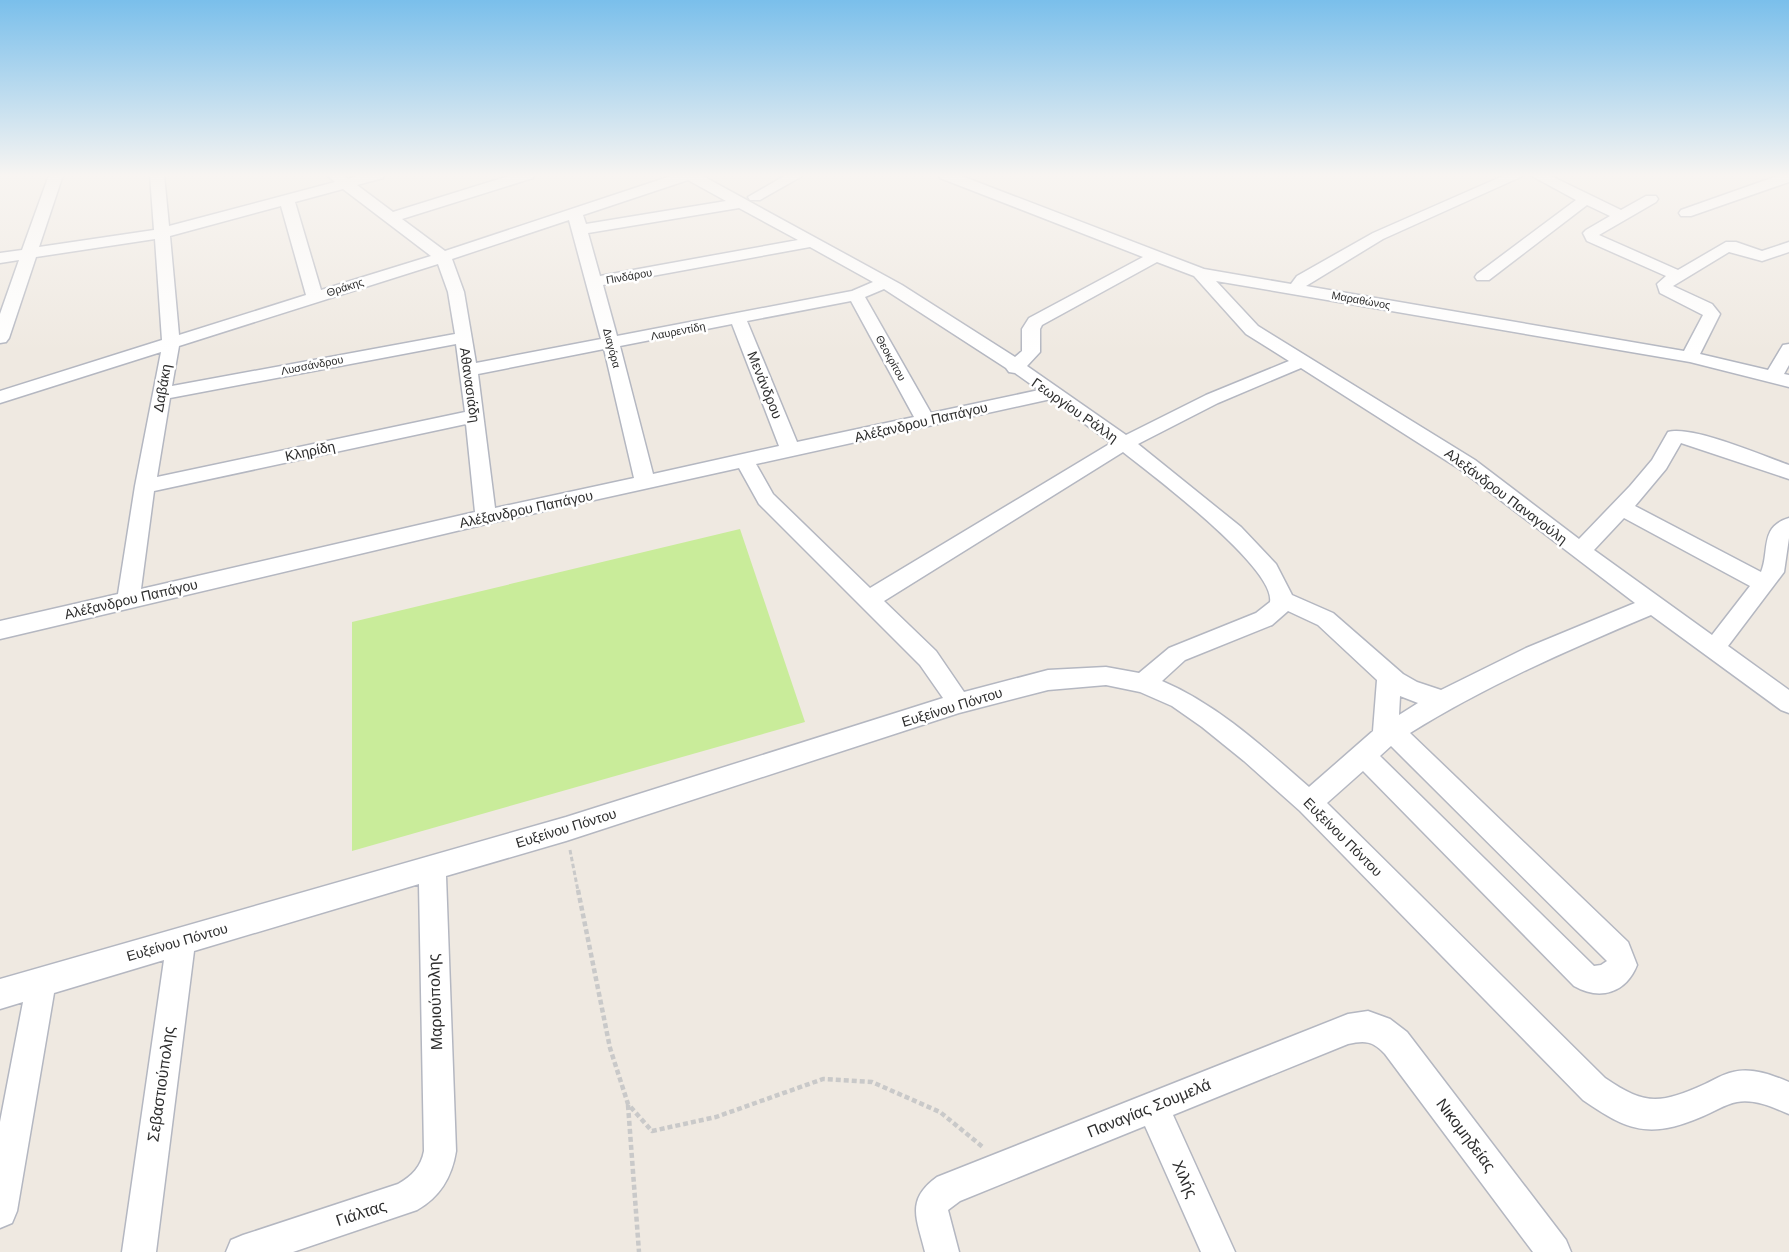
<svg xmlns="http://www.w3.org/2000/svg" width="1789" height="1252" font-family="'DM Sans',sans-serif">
  <rect width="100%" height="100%" fill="#efe9e1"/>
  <polygon fill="#c9ec9a" points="740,529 805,722 352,851 352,622"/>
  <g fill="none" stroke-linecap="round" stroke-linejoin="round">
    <g stroke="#b4b7c1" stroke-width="3">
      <g id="minor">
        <path d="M49,175h14l-24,72 115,-17 -4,-55h14l5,51 166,-44 -8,-7h16l5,4 13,-4h24l-2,3 -26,7 36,27 119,-37h23l-2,3 -131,41 43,32 229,-76h27l201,110 113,72 7,-6v-22l7,-11 114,-61 -203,-79 -2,-3h21l245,94 87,15 6,-8 76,-43 132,-58h20l-142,64 -77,47 378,65 19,-36 -43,-22 -3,-9 9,-8 -79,-35 -4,-8 3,-3 24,-14 -23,-11 -98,75h-12l-2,-3 2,-3 99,-74 -46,-25h19l72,35 25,-14h10l2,3 -2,3 -57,33 79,35 48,-28h10l26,9 27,-9v10l-27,9 -33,-9 -56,34 39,18 8,10 -20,40 68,16 15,-25 6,-1v21l-5,9 5,1v12l-99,-25 -474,-81 42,45 217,134 104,79 51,-53 22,-26 16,-28c24,-7 95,24 121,33v14l-108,-36 -15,26 -31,37 126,66c9,-21 -2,-45 28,-54v20l-5,34 -56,74 61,44v23l-8,-3 -130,-95c-83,35 -164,70 -241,118l218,209 9,23c-11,28 -37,36 -63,21l-211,-215 -36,32 278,275c41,28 55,26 100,6 9,-4 18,-10 28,-12 19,-5 39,3 56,10v32c-17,-7 -34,-15 -52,-12 -12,2 -25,11 -36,15 -52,22 -73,14 -118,-17l-283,-289 -56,-50 -42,-34 -30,-21 -32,-14 -34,-7 -58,5 -89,23 -393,128 -120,35 10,275c-4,26 -16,46 -39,59l-124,42h-67l5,-12 12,-5 155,-51c14,-8 23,-17 26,-33l-5,-267 -225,67 -38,301h-34l42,-292 -110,33 -37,218 -5,12 -12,5v-106l23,-120 -23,7v-30l566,-162 377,-119 -23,-33 -161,-161 -20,-36 -253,56 -486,115v-18l118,-27 17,-108 26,-134 -161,51v-12l162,-51 -7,-101 -119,18 -27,81 -3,4 -6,1v-29l19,-54 -19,3v-10l22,-3zM688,180l38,21 -140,23 -3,-9zM343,189l88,67 -110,34 -26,-88zM281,206l25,89 -127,40 -9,-99zM739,208l59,32 -198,36 -12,-43zM569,220l32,119 -125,24 -12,-71 -12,-33zM810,247l63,35 -21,9 -235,45 -14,-51zM1157,262l37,14 52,58 43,27 -83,34 -80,40 -99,-69 13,-14v-23l2,-4zM438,264l10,28 7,42 -283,52 7,-40zM884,289l122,79 3,4 6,1 24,17 -108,23 -66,-116zM851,301l63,116 -117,25 -50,-121zM732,324l47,122 -126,28 -33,-128zM456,344l9,68 -308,65 13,-79zM604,349l30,129 -139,30 -17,-134zM1301,368l160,102 174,133 -109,45 -85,42 -24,-8 -14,-8 -70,-61 -41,-18 -16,-31 -35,-37 -103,-83 80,-41zM1051,399l60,44 -241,145 -97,-94 -17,-30zM466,424l9,88 -334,77 13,-98zM1123,452c28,22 153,116 147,150l-14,11 -87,35 -30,25 -33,-6 -58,3 -84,22 -28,-41 -52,-50zM1624,518l126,68 -38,49 -118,-85zM1288,611l30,14 59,55 -4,51 -64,56c-46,-40 -91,-82 -147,-106l23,-21 87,-35zM1400,696l18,7 -19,12zM1391,746l216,215 -6,4 -7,1 -214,-210z"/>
        <polygon points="786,175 804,175 760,200 750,200 748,197"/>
        <polygon points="1780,175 1789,175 1789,182 1691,216 1681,216 1679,213 1681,210"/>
        <path d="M1368,1011l22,8 17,13 159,208 5,12h-38l-148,-198c-12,-13 -20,-14 -37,-10l-175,71 62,137h-34l-56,-126 -185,75 -12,9 11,42h-34c-8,-33 -20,-52 12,-75l411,-163z"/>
      </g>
    </g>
    <polyline stroke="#c9c9c9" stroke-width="3" stroke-dasharray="4.5 2.5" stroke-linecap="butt" points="570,850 578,891"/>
    <g stroke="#c9c9c9" stroke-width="4.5" stroke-dasharray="5 3" stroke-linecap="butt">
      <polyline points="578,890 610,1048 628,1104 652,1131 716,1117 823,1079 872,1082 940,1112 984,1148"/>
      <polyline points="628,1105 639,1252"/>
    </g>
    <use href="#minor" fill="#fff" fill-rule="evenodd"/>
  </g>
  <linearGradient id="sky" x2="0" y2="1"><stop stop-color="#7abfeb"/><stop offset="0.5" stop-color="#f8f5f2"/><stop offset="1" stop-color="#f8f5f2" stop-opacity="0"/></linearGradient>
  <rect width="1789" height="351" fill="url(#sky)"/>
  <g text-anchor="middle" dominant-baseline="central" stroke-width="5" stroke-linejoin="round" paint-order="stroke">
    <g font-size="11" fill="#2e2e2e" stroke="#fff">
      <text transform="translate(629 276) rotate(-10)">Πινδάρου</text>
      <text transform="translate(345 287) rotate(-18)">Θράκης</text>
      <text transform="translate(1361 300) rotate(10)">Μαραθώνος</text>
      <text transform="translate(678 331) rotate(-11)">Λαυρεντίδη</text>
      <text transform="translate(612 348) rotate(75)">Διαγόρα</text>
      <text transform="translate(891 358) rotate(61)">Θεοκρίτου</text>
      <text transform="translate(312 365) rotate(-11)">Λυσσάνδρου</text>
    </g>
    <g font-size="14" fill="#2e2e2e" stroke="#fff">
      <text transform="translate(470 385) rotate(82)">Αθανασιάδη</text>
      <text transform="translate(765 385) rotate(68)">Μενάνδρου</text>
      <text transform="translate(162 388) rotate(-80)">Δαβάκη</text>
      <text transform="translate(1075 410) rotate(35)">Γεωργίου Ράλλη</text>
      <text transform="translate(921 422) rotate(-13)">Αλέξανδρου Παπάγου</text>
      <text transform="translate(310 451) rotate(-12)">Κληρίδη</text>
      <text transform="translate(1506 496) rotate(37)">Αλεξάνδρου Παναγούλη</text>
      <text transform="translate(526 509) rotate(-12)">Αλέξανδρου Παπάγου</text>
      <text transform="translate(131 599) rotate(-13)">Αλέξανδρου Παπάγου</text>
      <text transform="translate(952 707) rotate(-17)">Ευξείνου Πόντου</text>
      <text transform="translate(566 828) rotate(-17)">Ευξείνου Πόντου</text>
      <text transform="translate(1343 837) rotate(45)">Ευξείνου Πόντου</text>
      <text transform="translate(177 942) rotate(-16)">Ευξείνου Πόντου</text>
    </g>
    <g font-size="16" fill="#2e2e2e" stroke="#fff">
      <text transform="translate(435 1002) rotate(-92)">Μαριούπολης</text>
      <text transform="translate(161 1084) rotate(-82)">Σεβαστιούπολης</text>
      <text transform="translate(1149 1108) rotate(-22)">Παναγίας Σουμελά</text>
      <text transform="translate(1466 1135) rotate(53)">Νικομηδείας</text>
      <text transform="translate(1185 1179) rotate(66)">Χιλής</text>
      <text transform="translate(361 1213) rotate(-18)">Γιάλτας</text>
    </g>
  </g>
</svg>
